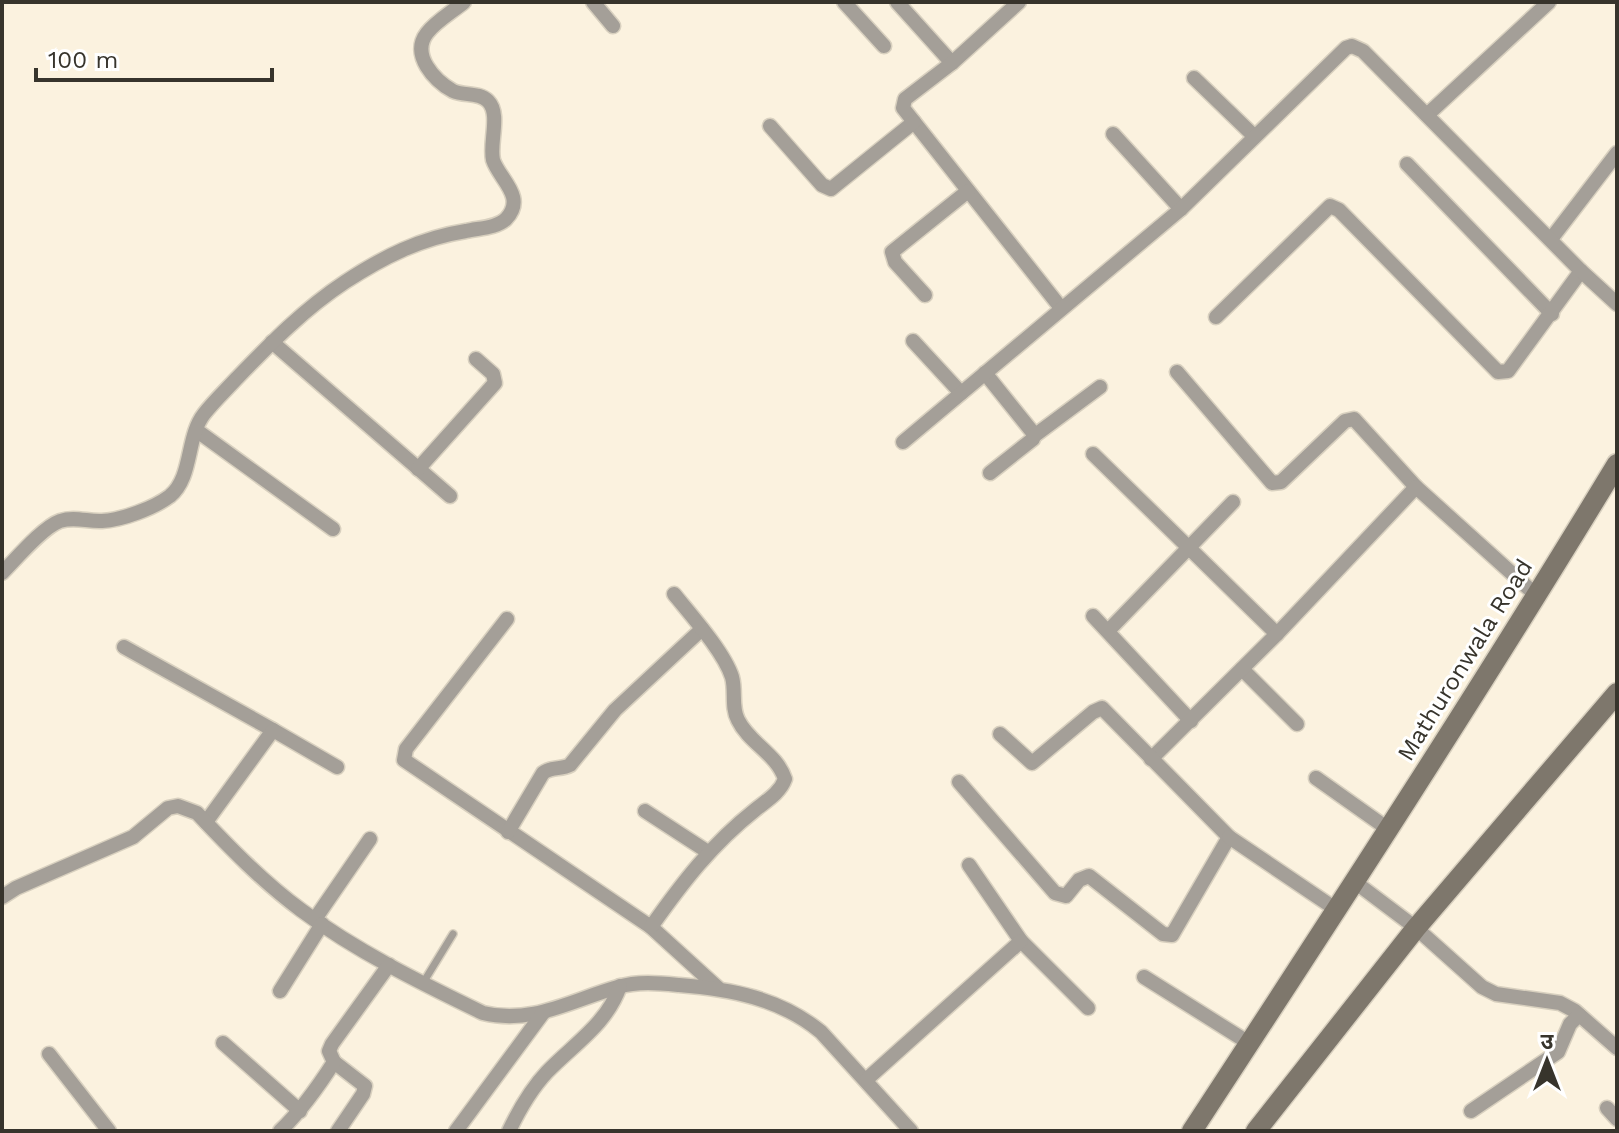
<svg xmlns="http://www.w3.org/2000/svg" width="1619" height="1133" font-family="'Work Sans','Noto Sans Devanagari',sans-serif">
  <rect width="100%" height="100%" fill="#fbf2df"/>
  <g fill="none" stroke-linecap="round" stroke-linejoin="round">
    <g stroke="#d8d0bf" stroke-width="10">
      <polyline id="lane" points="423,983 453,934"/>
    </g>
    <g stroke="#d8d0bf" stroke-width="17">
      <g id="street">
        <polyline points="593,2 613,26"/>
        <polyline points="844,2 884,46"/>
        <polyline points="897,2 952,63"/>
        <polyline points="1019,2 952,63 905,99 903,108 1061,308"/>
        <polyline points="1194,78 1254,136"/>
        <polyline points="1427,115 1549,2"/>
        <polyline points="770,126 822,185 831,189 914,122"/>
        <polyline points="1113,134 1181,209"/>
        <polyline points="1407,164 1552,314"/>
        <polyline points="1551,239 1617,153"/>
        <polyline points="925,295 895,262 892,252 968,191"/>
        <polyline points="1216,317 1330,206 1339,210 1498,372 1508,371 1581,271"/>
        <polyline points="913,341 961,393"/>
        <polyline points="272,342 450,496"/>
        <polyline points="1177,372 1272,483 1281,482 1345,421 1354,419 1416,487"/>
        <polyline points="985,373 1034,434 1033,439 990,473"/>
        <polyline points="196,430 333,529"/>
        <polyline points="1034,436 1100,387"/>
        <polyline points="903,442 1181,209 1346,48 1352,46 1363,51 1581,271 1617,304"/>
        <polyline points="1093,454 1277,634"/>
        <polyline points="418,469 495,383 493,374 476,359"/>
        <path d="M2,573c14,-14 41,-46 58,-52 15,-5 28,1 42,0 20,-1 52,-13 68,-25 23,-19 16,-59 34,-82 10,-13 22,-24 33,-36 34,-35 67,-69 108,-96 38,-25 76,-44 121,-51 13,-3 31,-3 40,-12 21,-22 -7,-40 -13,-59 -4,-17 8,-46 -5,-59 -9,-9 -24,-5 -35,-10 -18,-10 -43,-36 -26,-58 9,-12 25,-21 37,-31"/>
        <polyline points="1093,616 1191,721"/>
        <polyline points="507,619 406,749 404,760 651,927 718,988"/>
        <polyline points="1108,631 1233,502"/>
        <polyline points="124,647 273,730"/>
        <polyline points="1242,669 1297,724"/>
        <polyline points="1151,759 1277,634 1416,487 1537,596"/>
        <polyline points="1316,778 1388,829"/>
        <polyline points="959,782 1055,893 1066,896 1079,880 1089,876 1163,934 1172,935 1229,837 1102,708 1093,712 1032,763 1000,734"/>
        <polyline points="645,811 708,852"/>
        <polyline points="206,822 273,730 337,767"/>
        <path d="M508,832l35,-59c9,-7 18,-3 27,-8l45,-55 87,-81"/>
        <polyline points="1229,837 1337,910"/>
        <polyline points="969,865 1021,941 1088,1008"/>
        <polyline points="1355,882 1416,928 1482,987 1496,994 1560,1003 1575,1011 1617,1048"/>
        <path d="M2,897l14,-9 117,-51 35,-29 10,-2 19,7c32,34 66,69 104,97 55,41 120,73 182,103 49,12 89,-13 135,-26 20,-6 40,-4 61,-2 51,4 101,13 142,47l90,99"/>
        <polyline points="315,919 370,839"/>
        <path d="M651,927c31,-44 61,-83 104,-117 11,-9 25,-17 30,-31 -8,-25 -36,-36 -47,-59 -7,-13 -2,-29 -6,-43 -8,-25 -41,-62 -58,-83"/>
        <polyline points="1144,977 1249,1043"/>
        <polyline points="280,991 322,924"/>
        <polyline points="223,1043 300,1111"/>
        <polyline points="49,1054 109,1131"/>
        <polyline points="334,1062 365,1086 363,1094 338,1131"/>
        <polyline points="867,1079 1021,941"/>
        <polyline points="1607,1108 1617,1119"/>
        <polyline points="1471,1111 1558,1052 1570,1024 1579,1015"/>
        <path d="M280,1131c22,-21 38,-44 54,-69l-5,-11 3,-7 57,-79"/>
        <polyline points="456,1131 543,1013"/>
        <path d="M509,1131c10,-21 22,-42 38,-59 27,-28 60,-48 73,-86"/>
      </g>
    </g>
    <g stroke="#d8d0bf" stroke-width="23">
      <g id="secondary">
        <path d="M1192,1131c144,-220 288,-441 425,-667"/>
        <polyline points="1256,1131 1416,928 1617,693"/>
      </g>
    </g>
    <use href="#lane" stroke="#a49f98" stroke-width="7"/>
    <use href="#street" stroke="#a49f98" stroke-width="14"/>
    <use href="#secondary" stroke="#7e776c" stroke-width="20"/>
  </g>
  <g text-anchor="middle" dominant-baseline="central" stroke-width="6" stroke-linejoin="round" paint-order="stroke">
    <g font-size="24" fill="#37342c" stroke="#fff">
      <text transform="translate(1465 660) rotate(-58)">Mathuronwala Road</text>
    </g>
  </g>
  <rect width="1619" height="1133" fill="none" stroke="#37342c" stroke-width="8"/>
  <g transform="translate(1547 1061)" stroke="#ffffff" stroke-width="6" paint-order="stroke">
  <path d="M0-6L14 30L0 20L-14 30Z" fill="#37342c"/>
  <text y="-12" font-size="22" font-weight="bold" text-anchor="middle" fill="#37342c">उ</text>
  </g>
  <path d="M36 68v12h236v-12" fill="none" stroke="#37342c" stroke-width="4"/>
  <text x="48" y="68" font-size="24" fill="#37342c" stroke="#ffffff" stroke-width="6" paint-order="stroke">100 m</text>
</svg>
